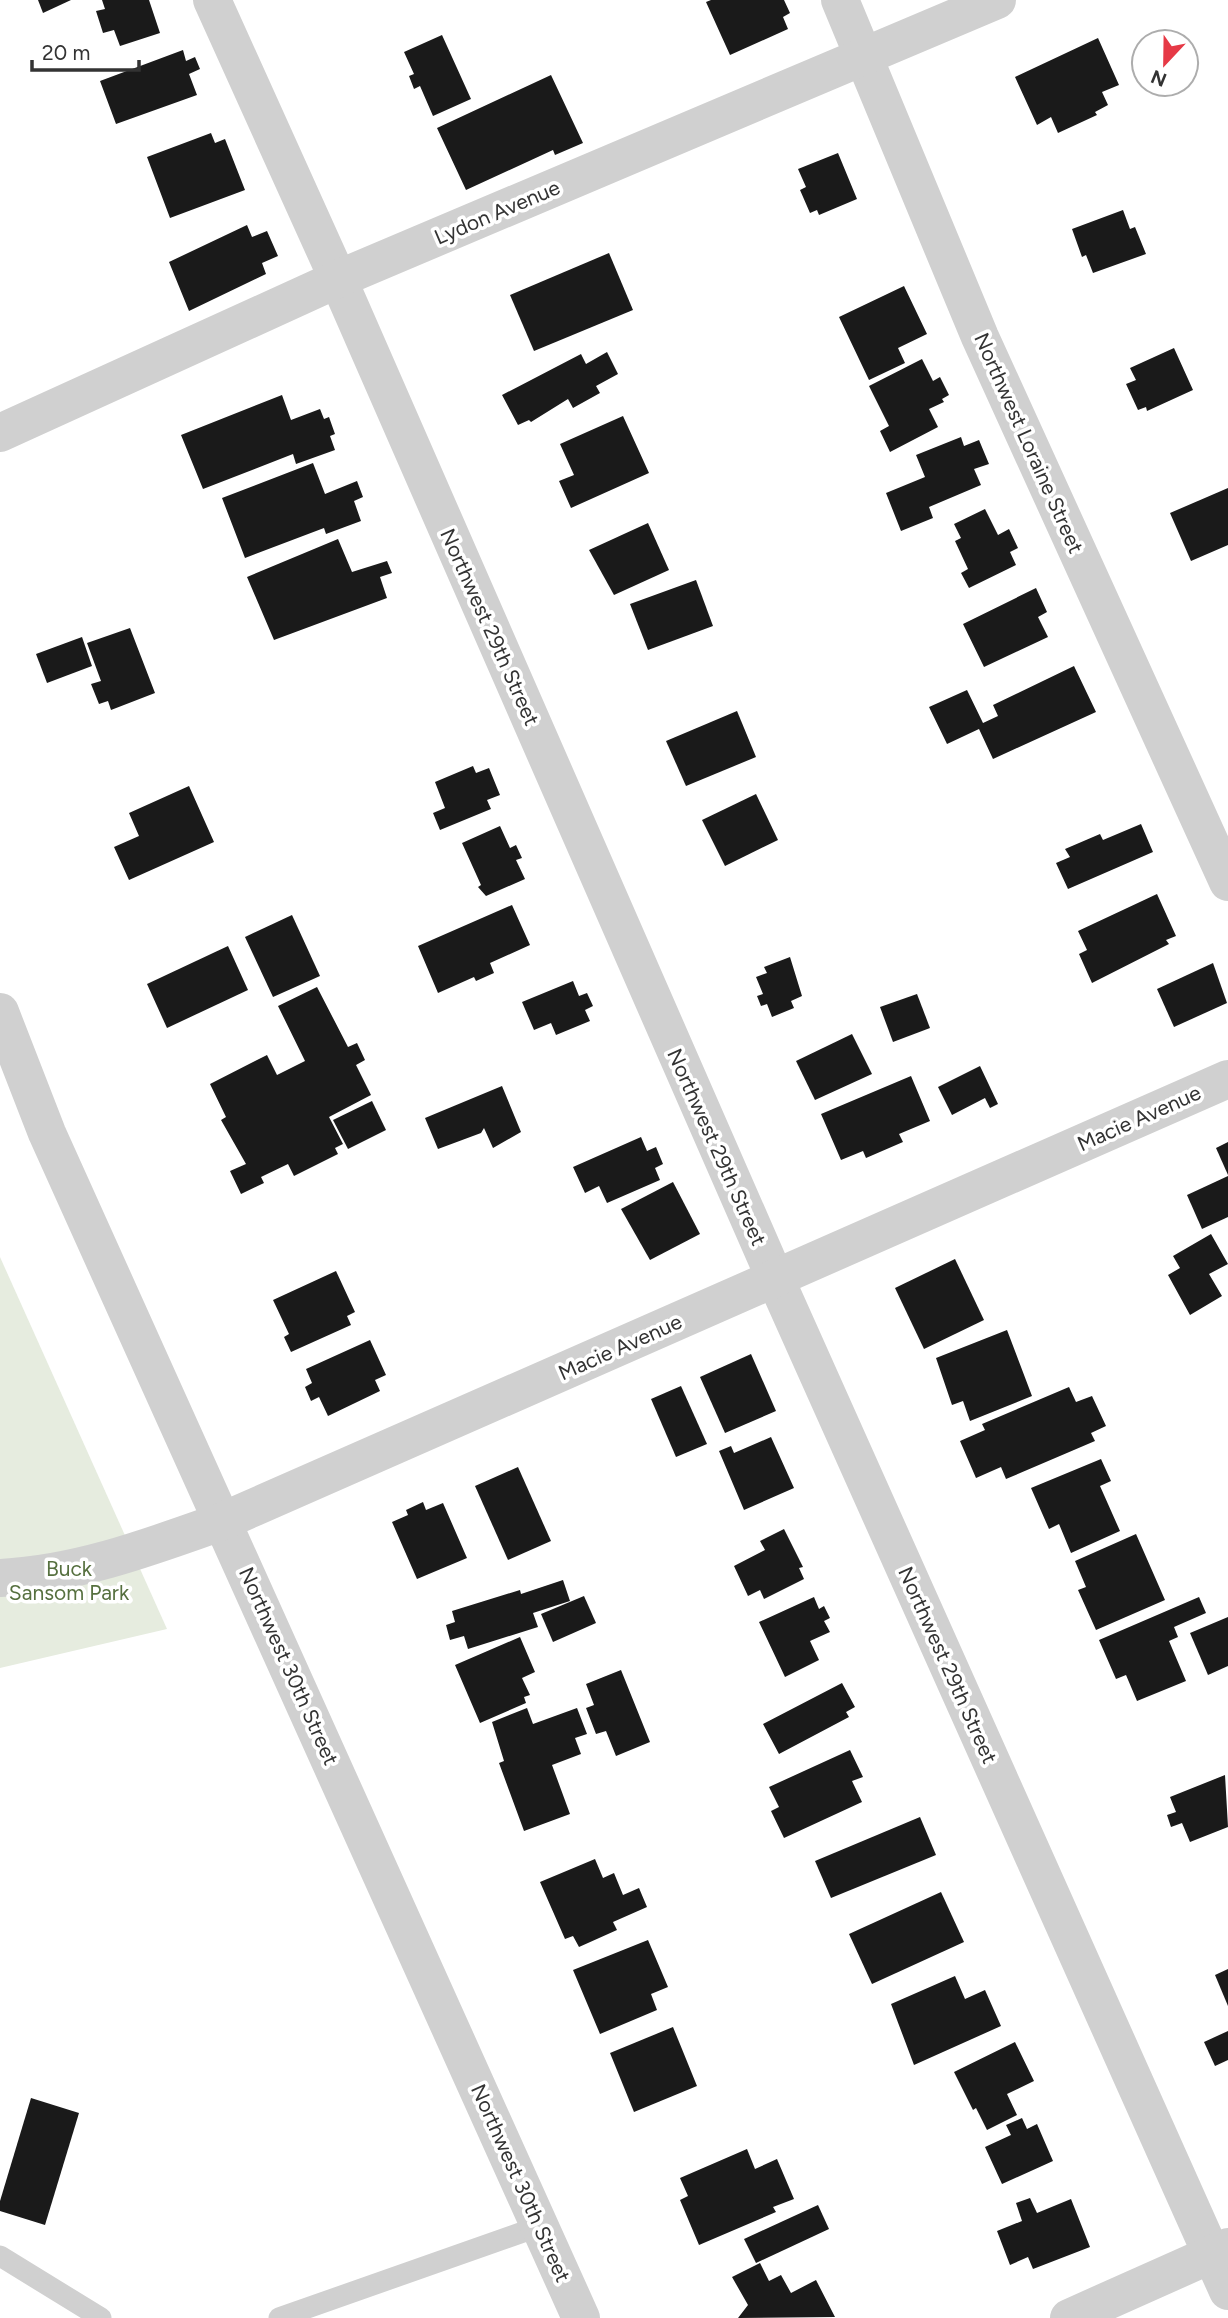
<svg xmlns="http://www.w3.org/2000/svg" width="1228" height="2318" font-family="Figtree,sans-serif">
  <rect width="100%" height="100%" fill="#fff"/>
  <polygon fill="#e6ecdf" points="0,1257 167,1629 0,1668"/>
  <g fill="#1a1a1a">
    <polygon points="38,0 71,0 43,13"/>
    <polygon points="102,0 149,0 160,33 120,46 114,30 103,33 96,11 105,9"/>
    <polygon points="711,0 784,0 790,13 783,17 788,29 730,55 706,2"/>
    <polygon points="442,35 471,99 433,116 420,86 414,89 409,76 414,74 404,52"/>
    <polygon points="1098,38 1119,85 1102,92 1108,105 1095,112 1097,115 1058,133 1051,117 1037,125 1015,77"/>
    <polygon points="183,50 186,61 195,57 200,69 189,74 197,95 116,124 100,81"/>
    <polygon points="551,75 583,143 555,155 553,150 466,190 437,128"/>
    <polygon points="211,133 215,143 225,139 245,190 170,218 147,157"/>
    <polygon points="838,153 857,199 819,215 817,210 810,213 800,190 806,187 798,169"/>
    <polygon points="1123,210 1130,229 1135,227 1146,254 1093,273 1086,255 1082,257 1072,229"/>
    <polygon points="247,225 252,237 267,231 278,256 262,263 266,274 189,311 169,262"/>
    <polygon points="609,253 633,310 534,351 510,295"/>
    <polygon points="904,286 927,334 898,348 905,363 869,380 839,317"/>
    <polygon points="1174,348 1193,390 1147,411 1146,407 1138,410 1126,384 1136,380 1130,368"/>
    <polygon points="607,352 618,374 596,386 600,393 573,408 568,399 531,422 529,420 518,425 502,395 581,354 586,364"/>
    <polygon points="922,359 933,381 940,377 949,395 942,399 944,402 929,409 938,427 890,452 880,431 889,426 869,386"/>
    <polygon points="282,395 291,420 320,409 324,419 329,417 335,434 330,436 335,450 296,464 293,454 203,489 181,435"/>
    <polygon points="623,416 649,473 571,508 559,481 574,475 560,444"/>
    <polygon points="961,437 964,446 979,440 989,464 974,469 981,485 929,507 933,518 901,531 886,493 925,477 916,455"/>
    <polygon points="313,463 325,494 357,481 363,497 354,501 361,521 326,534 324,528 245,558 222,498"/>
    <polygon points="1228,488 1228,545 1191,561 1170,513"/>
    <polygon points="985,509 998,535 1009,529 1018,548 1010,552 1016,565 969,588 961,573 968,569 955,541 961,538 954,524"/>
    <polygon points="648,523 669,570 614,595 589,550"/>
    <polygon points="338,539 352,572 387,561 392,573 380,577 387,598 274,640 247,577"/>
    <polygon points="696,580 713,626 648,650 630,604"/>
    <polygon points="1036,588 1047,612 1038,617 1048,637 984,667 963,624"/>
    <polygon points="130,628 155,693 111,710 108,701 99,704 91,684 101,681 87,643"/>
    <polygon points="82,637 92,666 47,683 36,654"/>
    <polygon points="1074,666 1096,712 993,759 979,729 947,744 929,707 967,690 983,723 998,716 993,705"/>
    <polygon points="737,711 756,757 686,786 666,741"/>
    <polygon points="473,766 476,773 489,768 500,795 487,800 491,809 440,830 433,813 445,808 435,782"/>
    <polygon points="189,786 214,842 129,880 114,847 139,836 129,813"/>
    <polygon points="756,794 778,840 725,866 702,820"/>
    <polygon points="1141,824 1153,852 1068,889 1056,863 1070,857 1065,849 1100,834 1103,840"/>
    <polygon points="500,826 510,848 516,845 522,858 516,860 525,879 486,896 478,887 481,885 462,843"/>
    <polygon points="1157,894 1176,936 1166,940 1169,944 1092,983 1079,954 1087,950 1078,931"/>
    <polygon points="512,905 530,945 490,963 494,973 476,981 474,977 438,993 418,946"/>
    <polygon points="292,915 320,976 273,997 245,937"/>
    <polygon points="228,946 248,990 167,1028 147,984"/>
    <polygon points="790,957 802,996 791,1001 794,1008 772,1017 767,1004 761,1006 757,996 763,994 756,977 767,973 764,967"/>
    <polygon points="1213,963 1227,1003 1174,1027 1157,989"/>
    <polygon points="573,981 579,996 587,993 593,1006 585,1010 590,1021 556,1035 551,1023 534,1030 522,1002"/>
    <polygon points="317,987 348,1047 357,1043 365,1060 356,1065 371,1095 329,1117 343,1144 335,1148 338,1154 294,1176 288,1164 261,1177 264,1183 241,1194 230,1171 246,1164 221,1120 226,1117 210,1084 267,1055 277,1075 305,1061 278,1006"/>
    <polygon points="917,994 930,1028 893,1042 880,1007"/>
    <polygon points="852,1034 872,1074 815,1100 796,1061"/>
    <polygon points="980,1066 998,1104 990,1108 985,1098 952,1115 938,1087"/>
    <polygon points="911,1076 930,1121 899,1134 903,1142 866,1158 863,1151 841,1160 821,1114"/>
    <polygon points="502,1086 521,1132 493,1148 484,1128 481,1133 438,1149 425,1118"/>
    <polygon points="372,1101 386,1130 348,1149 333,1120"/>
    <polygon points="641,1137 647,1151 656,1147 663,1164 655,1168 660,1180 607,1203 599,1186 585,1193 573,1167"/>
    <polygon points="1228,1142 1228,1175 1216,1148"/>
    <polygon points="1228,1176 1228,1217 1202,1229 1187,1195"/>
    <polygon points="673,1182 700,1234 650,1260 621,1209"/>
    <polygon points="1211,1234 1228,1264 1209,1274 1222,1296 1190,1315 1168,1275 1180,1268 1173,1256"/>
    <polygon points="955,1259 984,1320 924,1349 895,1288"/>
    <polygon points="336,1271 355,1312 347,1316 351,1325 291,1352 284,1337 289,1334 273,1300"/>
    <polygon points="1007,1330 1032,1396 970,1421 963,1401 952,1405 936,1358"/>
    <polygon points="370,1340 386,1375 375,1380 380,1391 328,1416 319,1397 311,1401 305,1387 312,1383 306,1369"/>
    <polygon points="751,1354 776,1411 725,1433 700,1377"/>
    <polygon points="681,1386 707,1444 676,1457 651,1399"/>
    <polygon points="1069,1387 1076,1402 1092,1396 1106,1426 1091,1433 1095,1441 1006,1479 1001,1467 976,1478 960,1441 985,1430 982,1424"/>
    <polygon points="771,1437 794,1488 744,1510 719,1451 731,1446 734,1453"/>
    <polygon points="1101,1459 1111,1481 1100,1486 1120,1531 1071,1553 1059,1524 1049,1529 1031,1488"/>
    <polygon points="518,1467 551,1541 508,1560 475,1486"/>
    <polygon points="423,1502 426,1510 443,1503 467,1558 417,1579 392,1522 408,1515 406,1510"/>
    <polygon points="784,1529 803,1567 799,1568 804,1579 764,1599 760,1590 748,1596 734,1566 765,1550 760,1541"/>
    <polygon points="1136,1534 1165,1600 1096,1630 1078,1590 1086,1587 1075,1561"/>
    <polygon points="563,1580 570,1601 533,1613 538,1627 468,1649 464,1636 450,1640 446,1625 455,1622 452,1611 520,1590 521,1594"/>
    <polygon points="584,1596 596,1623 553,1642 541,1614"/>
    <polygon points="814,1597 819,1609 824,1606 830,1618 824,1621 830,1632 810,1641 819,1660 785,1677 759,1622"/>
    <polygon points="1199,1597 1206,1613 1174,1627 1178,1637 1169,1641 1186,1681 1137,1701 1126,1675 1116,1679 1099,1640"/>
    <polygon points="1228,1617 1228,1666 1208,1675 1190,1633"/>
    <polygon points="520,1637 535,1672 522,1678 530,1695 524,1697 526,1703 480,1723 455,1665"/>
    <polygon points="621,1670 650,1742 616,1756 606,1731 596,1734 586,1708 594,1705 586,1684"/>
    <polygon points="842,1683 855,1707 846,1712 849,1717 779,1754 763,1724"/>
    <polygon points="527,1708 533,1724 577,1708 587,1734 575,1738 581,1754 552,1765 570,1814 524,1831 499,1763 504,1761 492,1722"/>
    <polygon points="850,1750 863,1777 852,1781 862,1802 784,1838 771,1811 779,1807 769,1787"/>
    <polygon points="1225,1775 1228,1827 1190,1842 1182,1823 1171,1827 1167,1815 1176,1812 1170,1797"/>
    <polygon points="920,1817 936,1855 831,1898 815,1861"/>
    <polygon points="595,1859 603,1878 614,1873 623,1895 639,1888 647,1907 613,1922 617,1930 579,1947 573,1936 565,1939 540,1882"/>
    <polygon points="941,1892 964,1942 872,1984 849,1934"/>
    <polygon points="648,1940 668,1987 651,1994 657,2010 600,2034 573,1970"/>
    <polygon points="1228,1969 1228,2006 1215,1975"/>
    <polygon points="955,1976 965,1999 985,1990 1001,2026 914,2065 891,2004"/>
    <polygon points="673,2027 697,2086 634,2112 610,2053"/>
    <polygon points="1228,2031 1228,2060 1215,2066 1204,2042"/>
    <polygon points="1015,2042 1034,2081 1007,2094 1017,2115 987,2130 976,2108 973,2110 954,2072"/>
    <polygon points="31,2098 79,2113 45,2225 0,2211 0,2201"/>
    <polygon points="1022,2118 1027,2129 1037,2124 1053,2161 1002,2184 985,2147 1011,2135 1006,2125"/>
    <polygon points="747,2149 755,2169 777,2159 794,2199 773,2207 776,2212 699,2245 680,2200 688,2196 680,2178"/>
    <polygon points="1030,2198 1037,2213 1071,2199 1090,2247 1033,2269 1028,2257 1010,2265 997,2231 1022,2221 1016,2203"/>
    <polygon points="818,2205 829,2229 756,2263 744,2239"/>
    <polygon points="760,2263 769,2281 781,2275 791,2293 816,2280 835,2317 738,2318 748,2305 732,2277"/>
  </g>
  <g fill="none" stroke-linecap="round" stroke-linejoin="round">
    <g stroke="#d0d0d0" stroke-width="21">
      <polyline points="0,2256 101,2318"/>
      <polyline points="279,2318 540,2226"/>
    </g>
    <g stroke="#d0d0d0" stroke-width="38">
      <polyline points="212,0 338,279 775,1278 1228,2291"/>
      <polyline points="840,0 980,337 1228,882"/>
      <polyline points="0,433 338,279 997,0"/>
      <polyline points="0,1012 47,1133 581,2318"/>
      <path d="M0,1578c78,-4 150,-31 223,-57l1005,-442"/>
      <polyline points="1069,2318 1228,2247"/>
    </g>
  </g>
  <g text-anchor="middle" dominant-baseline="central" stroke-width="7" stroke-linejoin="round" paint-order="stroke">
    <g font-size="21" fill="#333" stroke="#fff">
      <text transform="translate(497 212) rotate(-23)">Lydon Avenue</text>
      <text transform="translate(1029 443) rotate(66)">Northwest Loraine Street</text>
      <text transform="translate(490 627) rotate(66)">Northwest 29th Street</text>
      <text transform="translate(1139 1118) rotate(-24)">Macie Avenue</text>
      <text transform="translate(717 1147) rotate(66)">Northwest 29th Street</text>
      <text transform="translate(620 1347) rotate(-24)">Macie Avenue</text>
      <text transform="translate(948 1665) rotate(66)">Northwest 29th Street</text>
      <text transform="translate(289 1666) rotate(66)">Northwest 30th Street</text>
      <text transform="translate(521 2183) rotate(66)">Northwest 30th Street</text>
    </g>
    <g font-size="21" fill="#56703f" stroke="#fff">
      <text x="69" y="1568">Buck<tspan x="69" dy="24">Sansom Park</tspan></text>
    </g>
  </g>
  <g transform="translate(1165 63) rotate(202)"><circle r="33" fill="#ffffff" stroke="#adadad" stroke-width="2"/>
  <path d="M0-5L12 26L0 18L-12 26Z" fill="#e63946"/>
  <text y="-10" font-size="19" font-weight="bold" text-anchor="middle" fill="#333333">N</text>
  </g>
  <path d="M32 60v10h107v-10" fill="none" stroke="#333333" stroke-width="3.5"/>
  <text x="42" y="60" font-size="21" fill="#333333" stroke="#ffffff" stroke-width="5" paint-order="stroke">20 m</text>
</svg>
